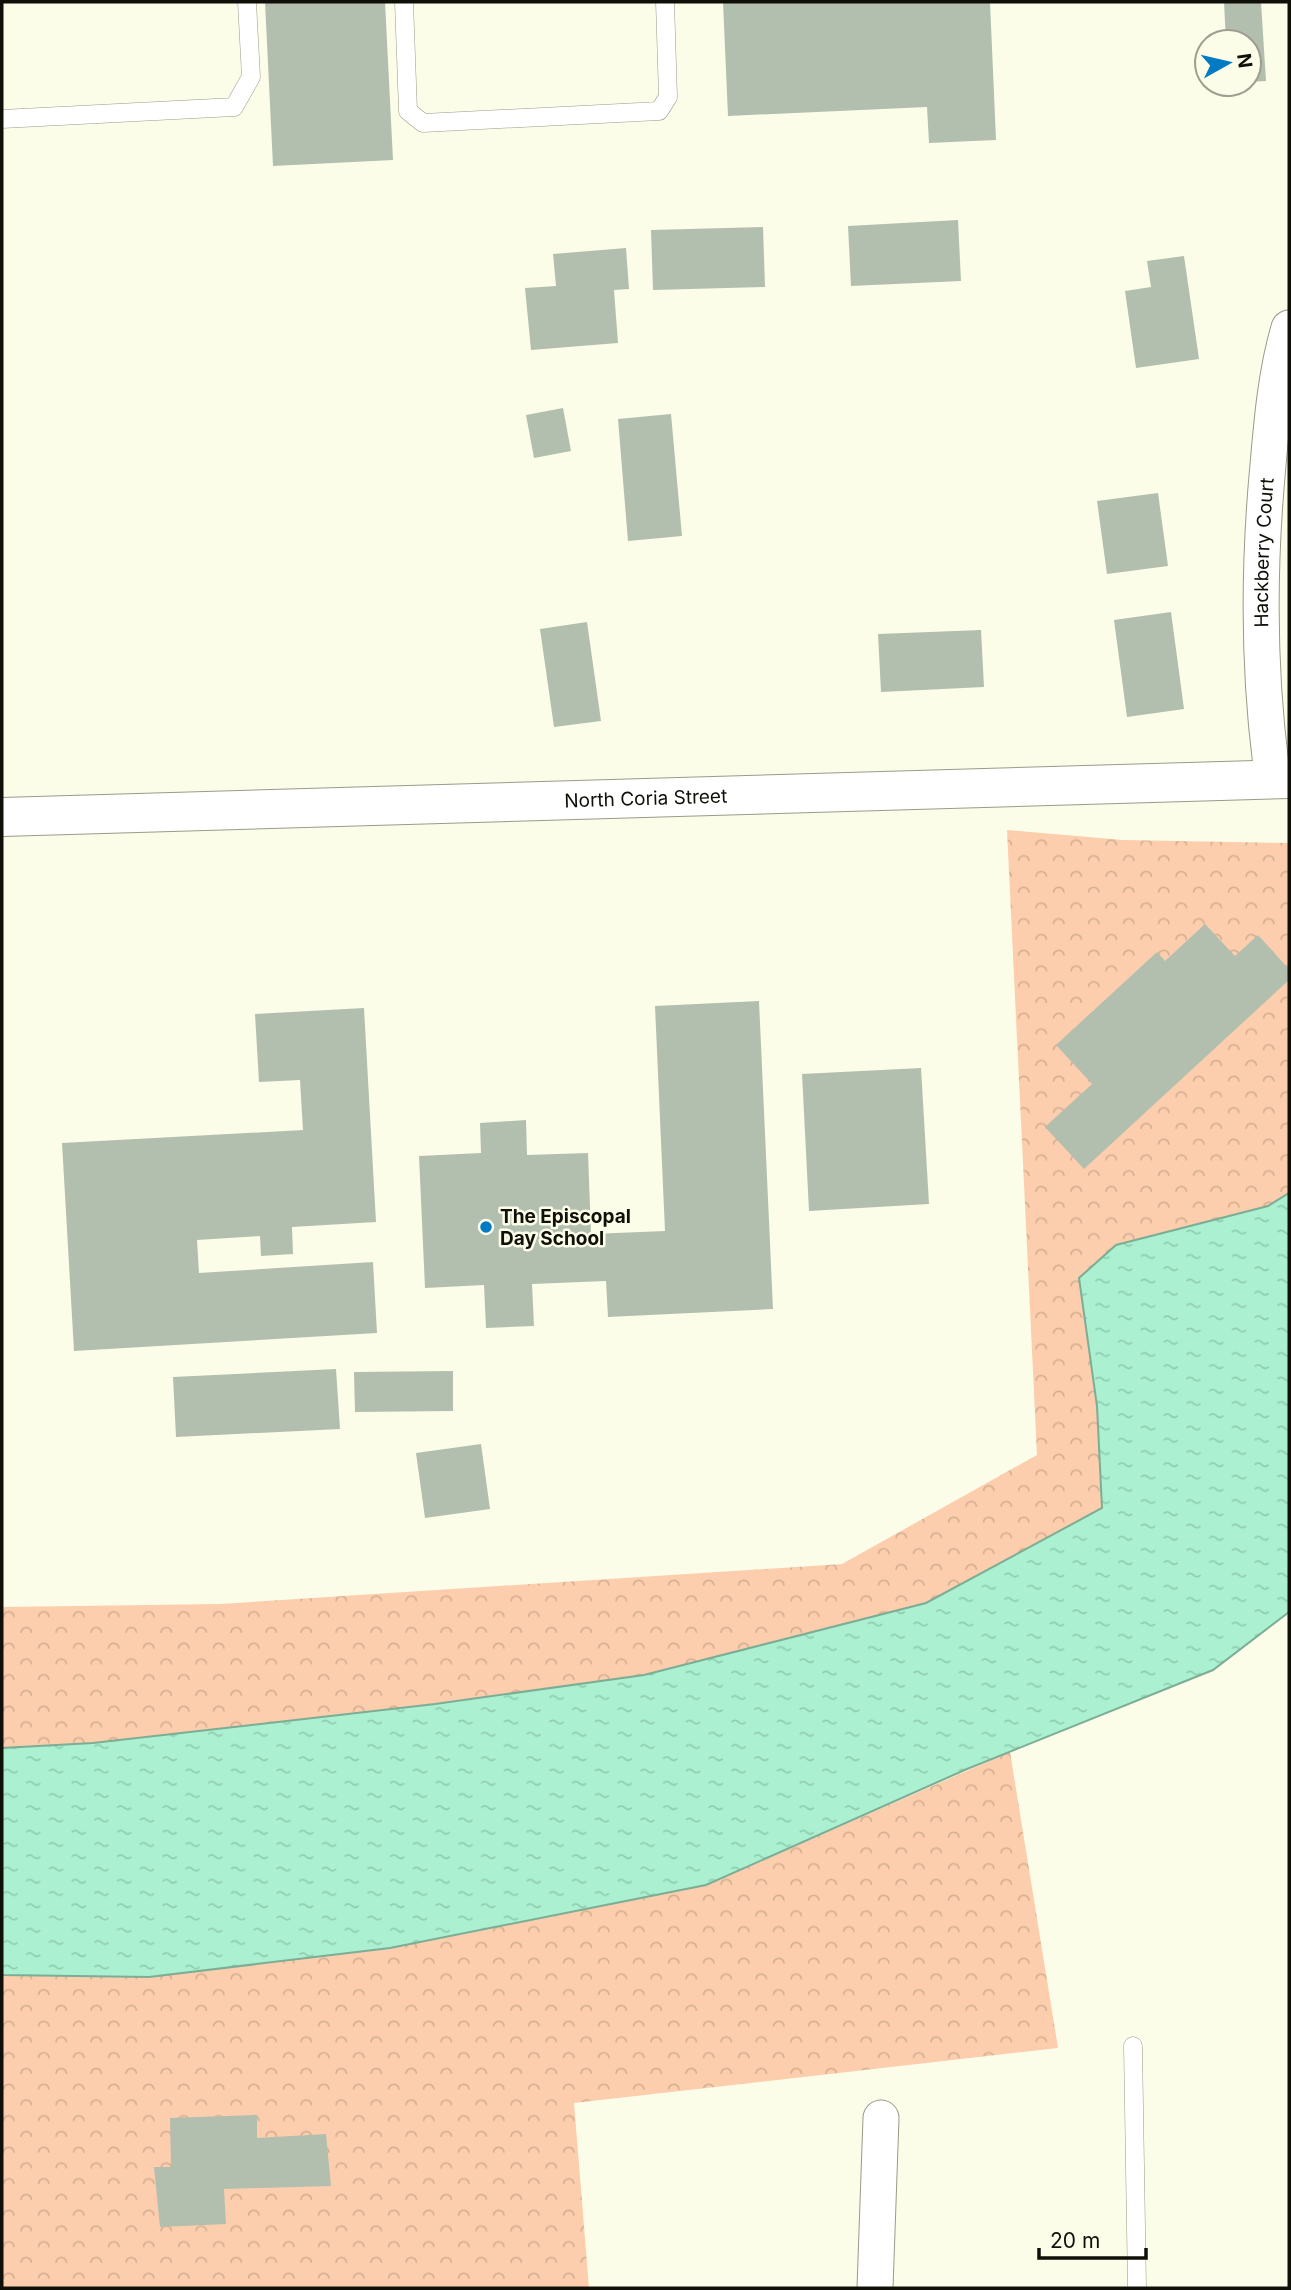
<svg xmlns="http://www.w3.org/2000/svg" width="1291" height="2290" font-family="Inter,sans-serif">
  <defs>
    <pattern id="forest-crowns" width="20" height="18" patternUnits="userSpaceOnUse" patternTransform="scale(1.75)"><rect width="20" height="18" fill="#fccead"/><path d="M2 6a3 3 0 1 1 6 0M12 15a3 3 0 1 1 6 0" fill="none" stroke="#d7b094"/></pattern>
    <pattern id="water-ripples" width="26" height="14" patternUnits="userSpaceOnUse" patternTransform="scale(1.75)"><rect width="26" height="14" fill="#aaf0d1"/><path d="M2 4q2-2 4 0t4 0M15 11q2-2 4 0t4 0" fill="none" stroke="#91cdb2"/></pattern>
  </defs>
  <rect width="100%" height="100%" fill="#fbfde8"/>
  <g fill="url(#forest-crowns)">
    <polygon points="1007,830 1123,840 1289,843 1289,1193 1268,1206 1097,1407 1102,1508 926,1603 644,1675 435,1704 93,1743 2,1748 2,1607 220,1604 842,1564 1037,1455"/>
    <polygon points="1010,1752 1058,2048 574,2103 589,2288 2,2288 2,1975 149,1977 390,1948 706,1885"/>
  </g>
  <polygon fill="url(#water-ripples)" stroke="#7cad95" stroke-width="2" points="1289,1193 1289,1612 1213,1670 967,1769 706,1885 390,1948 149,1977 2,1975 2,1748 93,1743 435,1704 644,1675 926,1603 1102,1508 1097,1406 1079,1278 1116,1245 1268,1206"/>
  <g fill="#b2bfae">
    <polygon points="265,2 385,2 393,160 273,166"/>
    <polygon points="723,2 990,2 996,140 929,143 927,107 728,116"/>
    <polygon points="1224,2 1261,2 1266,81 1249,82 1249,42 1226,42"/>
    <polygon points="958,220 961,281 851,286 848,226"/>
    <polygon points="763,227 765,287 653,290 651,230"/>
    <polygon points="626,248 629,289 614,290 618,343 531,350 525,288 556,286 553,254"/>
    <polygon points="1184,256 1199,359 1136,368 1125,291 1151,287 1147,261"/>
    <polygon points="563,408 571,451 534,458 526,415"/>
    <polygon points="671,414 682,536 628,541 618,419"/>
    <polygon points="1158,493 1168,566 1107,574 1097,501"/>
    <polygon points="1171,612 1184,709 1127,717 1114,620"/>
    <polygon points="587,622 601,721 554,727 540,629"/>
    <polygon points="981,630 984,687 881,692 878,634"/>
    <polygon points="1205,924 1235,956 1258,935 1289,969 1289,980 1084,1169 1045,1127 1092,1084 1056,1045 1157,952 1165,961"/>
    <polygon points="759,1001 773,1309 608,1317 606,1281 532,1284 534,1326 486,1328 484,1285 425,1288 419,1156 481,1153 480,1123 526,1120 527,1155 588,1153 591,1234 665,1231 655,1006"/>
    <polygon points="364,1008 376,1222 292,1227 293,1254 261,1256 260,1236 197,1240 199,1273 373,1262 377,1333 74,1351 62,1143 303,1130 300,1080 259,1082 255,1014"/>
    <polygon points="921,1068 929,1204 809,1211 802,1074"/>
    <polygon points="336,1369 340,1429 176,1437 173,1377"/>
    <polygon points="453,1371 453,1411 355,1412 354,1372"/>
    <polygon points="481,1444 490,1509 425,1518 416,1453"/>
    <polygon points="257,2115 257,2138 326,2134 331,2186 224,2189 226,2224 160,2227 154,2167 171,2167 170,2118"/>
  </g>
  <g fill="none" stroke-linecap="round" stroke-linejoin="round">
    <g stroke="#999b88" stroke-width="19">
      <g id="service">
        <polyline points="404,2 408,111 423,123 659,111 668,97 665,2"/>
        <polyline points="2,119 234,107 251,77 247,2"/>
        <polyline points="1133,2046 1137,2288"/>
      </g>
    </g>
    <g stroke="#999b88" stroke-width="37">
      <g id="minor">
        <path id="s1" d="M1273,780c-15,-105 -15,-209 -5,-315 4,-46 8,-93 21,-137"/>
        <polyline points="875,2288 881,2118"/>
      </g>
    </g>
    <g stroke="#999b88" stroke-width="40">
      <g id="tertiary">
        <path id="s2" d="M2,817l1287,-38"/>
      </g>
    </g>
    <use href="#service" stroke="#fff" stroke-width="18"/>
    <use href="#minor" stroke="#fff" stroke-width="35"/>
    <use href="#tertiary" stroke="#fff" stroke-width="38"/>
  </g>
  <circle fill="#037bc4" stroke="#fbfde8" stroke-width="2.5" cx="486" cy="1227" r="7"/>
  <g text-anchor="middle" dominant-baseline="central" stroke-width="5" stroke-linejoin="round" paint-order="stroke">
    <g font-size="19" fill="#101009" stroke="#fbfde8">
      <text stroke="none"><textPath href="#s1" startOffset="228">Hackberry Court</textPath></text>
      <text stroke="none"><textPath href="#s2" startOffset="644">North Coria Street</textPath></text>
    </g>
    <g font-size="19" font-weight="bold" fill="#101009" stroke="#fbfde8" text-anchor="start">
      <text x="500" y="1216">The Episcopal<tspan x="500" dy="22">Day School</tspan></text>
    </g>
  </g>
  <rect width="1291" height="2290" fill="none" stroke="#101009" stroke-width="7"/>
  <g transform="translate(1228 63) rotate(82)"><circle r="33" fill="#fbfde8" stroke="#9d9e8f" stroke-width="2"/>
  <path d="M0-5L12 26L0 18L-12 26Z" fill="#037bc4"/>
  <text y="-10" font-size="19" font-weight="bold" text-anchor="middle" fill="#101009">N</text>
  </g>
  <path d="M1039 2248v10h107v-10" fill="none" stroke="#101009" stroke-width="3.5"/>
  <text x="1050" y="2248" font-size="21" fill="#101009" stroke="#fbfde8" stroke-width="5" paint-order="stroke">20 m</text>
</svg>
